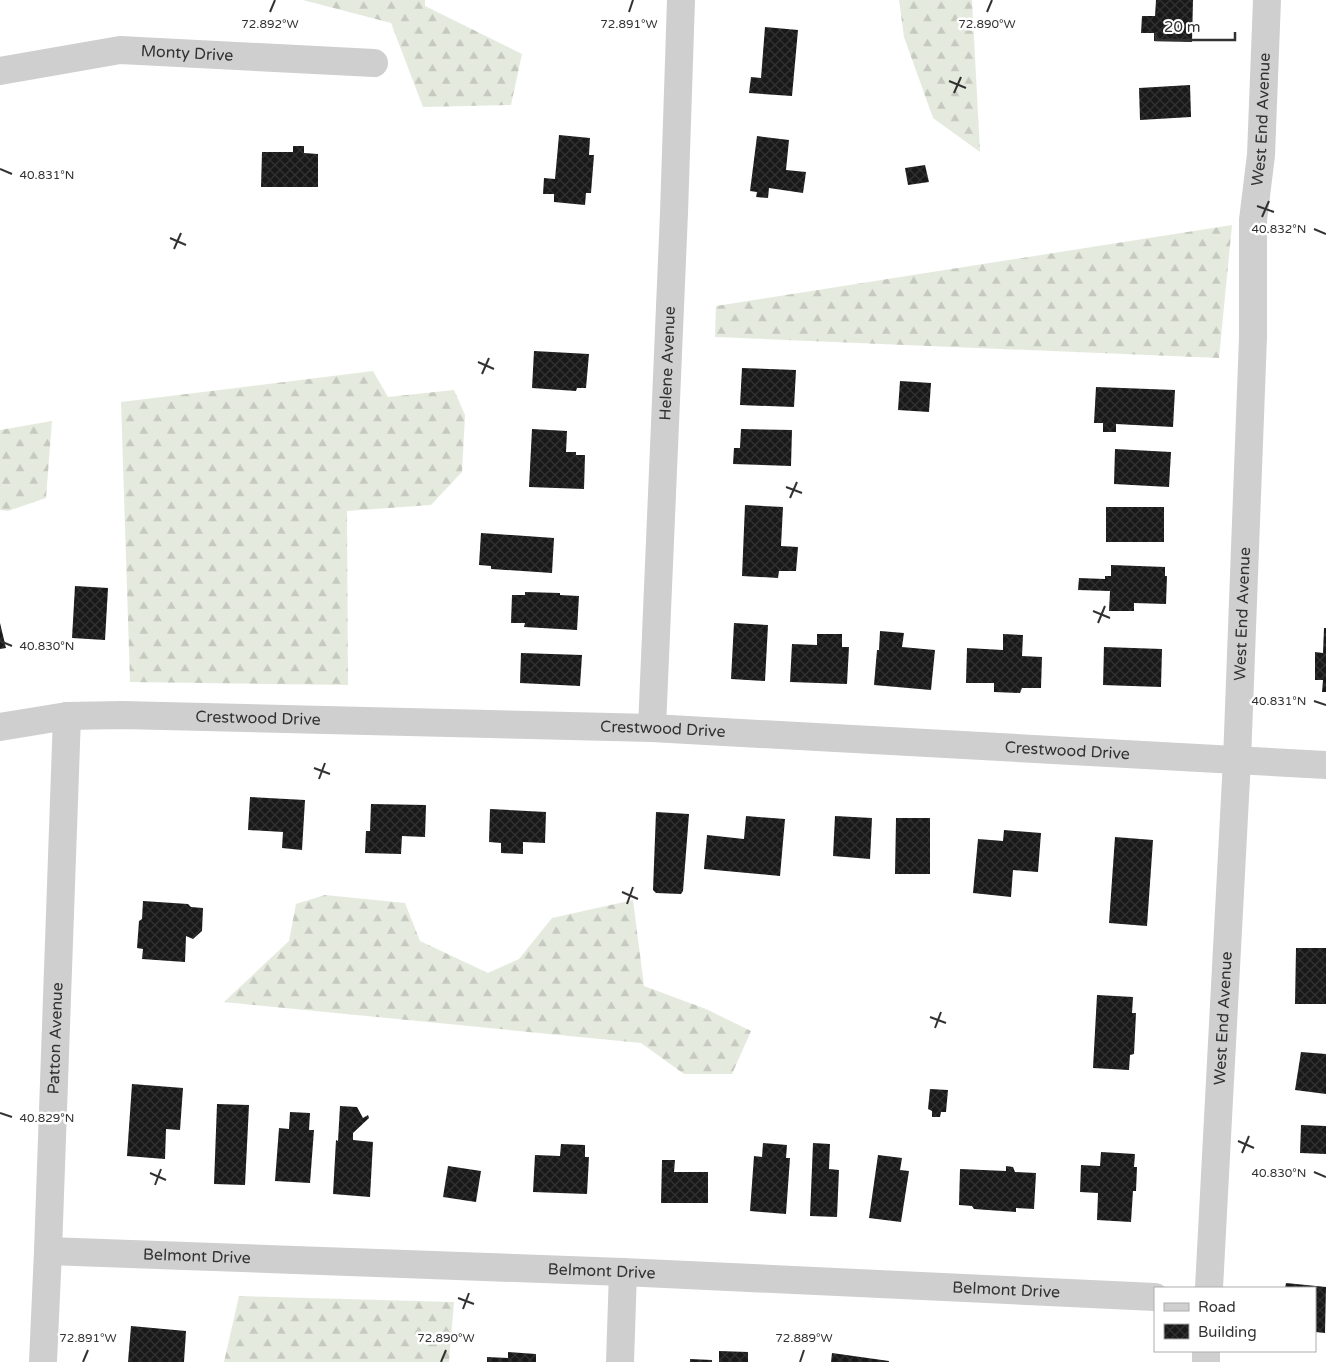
<svg xmlns="http://www.w3.org/2000/svg" width="1326" height="1362" font-family="'Varela Round',sans-serif">
  <defs>
    <pattern id="forest-firs" width="22" height="20" patternUnits="userSpaceOnUse" patternTransform="scale(1.25)"><rect width="22" height="20" fill="#e5eade"/><path d="M5 1l3.5 6h-7zM16 11l3.5 6h-7z" fill="#c5c9bf"/></pattern>
    <pattern id="building-cross-hatch" width="8" height="8" patternUnits="userSpaceOnUse" patternTransform="scale(1.25)"><rect width="8" height="8" fill="#191919"/><path d="M0 0l8 8M0 8l8-8" fill="none" stroke="#323232"/></pattern>
  </defs>
  <rect width="100%" height="100%" fill="#fff"/>
  <g fill="url(#forest-firs)">
    <polygon points="303,0 425,0 425,6 522,54 511,105 423,107 391,23"/>
    <polygon points="899,0 972,0 980,152 933,118 904,37"/>
    <polygon points="1232,225 1219,358 715,337 716,306"/>
    <polygon points="373,371 388,397 454,390 465,415 462,472 431,505 347,511 348,685 130,682 121,402"/>
    <polygon points="52,421 46,498 8,511 0,510 0,430"/>
    <polygon points="325,895 405,903 420,941 488,973 519,959 552,918 633,900 644,986 706,1009 751,1031 732,1074 684,1074 641,1043 224,1002 289,941 296,904"/>
    <polygon points="239,1296 454,1302 449,1362 224,1362"/>
  </g>
  <g fill="url(#building-cross-hatch)">
    <polygon points="1156,0 1193,0 1192,42 1154,41 1154,33 1141,33 1142,16 1155,16"/>
    <polygon points="765,27 798,30 792,96 749,93 751,77 761,78"/>
    <polygon points="1190,85 1191,117 1140,120 1139,88"/>
    <polygon points="559,135 590,138 589,155 594,155 591,193 586,193 585,205 554,202 554,194 543,194 544,178 555,179"/>
    <polygon points="757,136 789,140 786,170 806,172 803,193 769,188 768,198 756,197 757,192 750,191"/>
    <polygon points="293,146 304,146 304,153 318,154 318,187 261,187 262,152 293,152"/>
    <polygon points="925,165 929,182 908,185 905,168"/>
    <polygon points="534,351 589,354 586,388 577,388 576,391 532,388"/>
    <polygon points="742,368 796,370 794,407 740,405"/>
    <polygon points="900,381 931,383 929,412 898,410"/>
    <polygon points="1096,387 1175,390 1173,427 1116,424 1116,432 1103,432 1103,423 1094,423"/>
    <polygon points="532,429 567,431 566,452 576,452 576,455 585,455 584,489 529,487"/>
    <polygon points="741,429 792,430 791,466 733,464 734,448 740,448"/>
    <polygon points="1115,449 1171,452 1169,487 1114,484"/>
    <polygon points="745,505 783,507 781,546 798,547 796,571 779,571 778,578 742,576"/>
    <rect x="1106" y="507" width="58" height="35"/>
    <polygon points="481,533 554,538 552,573 491,569 491,566 479,565"/>
    <polygon points="1111,565 1165,567 1165,576 1167,576 1166,604 1134,603 1134,611 1109,611 1110,591 1078,590 1079,578 1105,579 1105,576 1111,576"/>
    <polygon points="75,586 108,588 105,640 72,638"/>
    <polygon points="525,592 560,593 560,595 579,596 577,630 524,627 525,623 511,623 512,595 525,595"/>
    <polygon points="0,623 6,648 0,649"/>
    <polygon points="734,623 768,625 765,681 731,679"/>
    <polygon points="1324,628 1326,628 1326,692 1322,692 1323,680 1315,680 1315,652 1323,653"/>
    <polygon points="880,631 904,633 902,647 935,650 931,690 874,685 877,650 879,650"/>
    <polygon points="817,634 842,634 842,647 849,647 847,684 790,682 792,644 817,645"/>
    <polygon points="1003,634 1023,635 1022,656 1042,657 1041,688 1022,688 1020,693 994,692 994,683 966,683 967,648 1003,650"/>
    <polygon points="1104,647 1162,649 1161,687 1103,685"/>
    <polygon points="521,653 582,655 580,686 520,683"/>
    <polygon points="250,797 305,800 302,850 282,848 283,832 248,830"/>
    <polygon points="371,804 426,805 425,837 402,836 401,854 365,853 366,831 370,831"/>
    <polygon points="490,809 546,812 545,843 523,842 523,854 501,853 501,843 489,842"/>
    <polygon points="656,812 689,814 683,891 681,894 656,893 653,890"/>
    <polygon points="746,816 785,819 780,876 704,869 707,835 744,839"/>
    <polygon points="835,816 872,818 870,859 833,856"/>
    <polygon points="896,818 930,818 930,874 895,874"/>
    <polygon points="1004,830 1041,833 1038,872 1013,870 1011,897 973,893 978,839 1003,841"/>
    <polygon points="1115,837 1153,840 1147,926 1109,923"/>
    <polygon points="143,901 188,904 191,907 203,908 202,931 193,939 186,936 185,962 142,959 143,949 137,948 139,921 142,919"/>
    <polygon points="1296,948 1326,948 1326,1004 1295,1004"/>
    <polygon points="1097,995 1133,997 1132,1013 1136,1013 1134,1054 1130,1055 1129,1070 1093,1068"/>
    <polygon points="1301,1052 1326,1054 1326,1094 1295,1090"/>
    <polygon points="132,1084 183,1088 180,1130 166,1129 165,1159 127,1156"/>
    <polygon points="930,1089 948,1090 946,1112 941,1112 940,1117 932,1117 932,1111 928,1109"/>
    <polygon points="217,1104 249,1105 245,1185 214,1184"/>
    <polygon points="340,1106 357,1107 363,1118 368,1115 369,1118 353,1133 353,1140 373,1142 370,1197 333,1194 336,1140 338,1141"/>
    <polygon points="290,1112 310,1113 309,1130 314,1130 310,1183 275,1181 279,1128 289,1129"/>
    <polygon points="1301,1125 1326,1126 1326,1154 1300,1153"/>
    <polygon points="763,1143 787,1145 786,1158 790,1158 786,1214 750,1211 754,1156 762,1157"/>
    <polygon points="813,1143 830,1144 829,1169 839,1170 837,1217 810,1216"/>
    <polygon points="561,1144 585,1145 585,1157 589,1157 587,1194 533,1192 535,1155 560,1156"/>
    <polygon points="1101,1152 1135,1154 1134,1167 1137,1167 1136,1191 1133,1191 1131,1222 1097,1220 1098,1193 1080,1192 1081,1165 1100,1166"/>
    <polygon points="878,1155 902,1158 900,1170 909,1171 901,1222 869,1218"/>
    <polygon points="662,1160 675,1160 674,1172 708,1172 708,1203 661,1203"/>
    <polygon points="448,1166 481,1171 476,1202 443,1197"/>
    <polygon points="1006,1166 1013,1167 1015,1172 1036,1173 1034,1209 1016,1208 1016,1212 974,1209 972,1206 959,1205 960,1169 1006,1171"/>
    <polygon points="1286,1283 1326,1287 1325,1333 1315,1332 1315,1288 1285,1288"/>
    <polygon points="131,1326 186,1331 184,1362 128,1362"/>
    <polygon points="719,1351 748,1352 748,1362 719,1362"/>
    <polygon points="508,1352 536,1354 536,1362 487,1362 487,1357 508,1358"/>
    <polygon points="832,1353 889,1361 889,1362 831,1362"/>
    <polygon points="690,1359 712,1360 712,1362 690,1362"/>
  </g>
  <g fill="none" stroke-linecap="round" stroke-linejoin="round">
    <g stroke="#cfcfcf" stroke-width="28">
      <path id="s1" d="M0,71l120,-21 254,13"/>
      <path id="s2" d="M0,727l67,-11 55,-1 530,13 674,37"/>
      <path id="s3" d="M652,728l22,-515 7,-213"/>
      <path id="s4" d="M48,1251l575,21 532,25"/>
      <path id="s5" d="M1209,1288l28,-528 16,-423v-117l8,-65 6,-155"/>
      <path id="s6" d="M43,1362l5,-111 19,-535"/>
      <polyline points="620,1362 623,1272"/>
      <polyline points="1206,1362 1206,1351"/>
    </g>
  </g>
  <path fill="none" stroke="#323232" stroke-width="2" d="M270,12l5,-12M629,12l4,-12M987,12l5,-12M949,81l17,7M954,93l7,-16M0,169l12,5M1257,206l17,6M1262,217l7,-16M1314,229l12,5M170,238l16,7M174,249l7,-16M478,362l16,7M482,374l7,-16M786,487l16,6M790,498l7,-16M1093,611l17,7M1098,623l7,-17M0,641l12,5M1314,701l12,4M314,768l16,6M319,779l6,-16M622,892l16,7M627,904l6,-17M930,1017l16,6M935,1028l6,-16M0,1113l12,4M1238,1141l16,7M1242,1153l7,-17M1314,1172l12,5M150,1173l16,7M155,1185l6,-16M458,1298l16,6M463,1309l6,-16M83,1362l5,-12M441,1362l5,-12M800,1362l4,-12"/>
  <g text-anchor="middle" dominant-baseline="central" stroke-width="5" stroke-linejoin="round" paint-order="stroke">
    <g font-size="16" fill="#323232" stroke="#fff">
      <text stroke="none"><textPath href="#s1" startOffset="189">Monty Drive</textPath></text>
      <text stroke="none"><textPath href="#s5" startOffset="1170">West End Avenue</textPath></text>
      <text stroke="none"><textPath href="#s3" startOffset="365">Helene Avenue</textPath></text>
      <text stroke="none"><textPath href="#s5" startOffset="675">West End Avenue</textPath></text>
      <text stroke="none"><textPath href="#s2" startOffset="259">Crestwood Drive</textPath></text>
      <text stroke="none"><textPath href="#s2" startOffset="664">Crestwood Drive</textPath></text>
      <text stroke="none"><textPath href="#s2" startOffset="1069">Crestwood Drive</textPath></text>
      <text stroke="none"><textPath href="#s5" startOffset="270">West End Avenue</textPath></text>
      <text stroke="none"><textPath href="#s6" startOffset="324">Patton Avenue</textPath></text>
      <text stroke="none"><textPath href="#s4" startOffset="149">Belmont Drive</textPath></text>
      <text stroke="none"><textPath href="#s4" startOffset="554">Belmont Drive</textPath></text>
      <text stroke="none"><textPath href="#s4" startOffset="959">Belmont Drive</textPath></text>
    </g>
  </g>
  <g font-size="12" text-anchor="middle" fill="#323232" stroke="#fff" stroke-width="5" stroke-linejoin="round" paint-order="stroke">
    <text x="270" y="28">72.892°W</text>
    <text x="629" y="28">72.891°W</text>
    <text x="987" y="28">72.890°W</text>
    <text x="47" y="179">40.831°N</text>
    <text x="1279" y="233">40.832°N</text>
    <text x="47" y="650">40.830°N</text>
    <text x="1279" y="705">40.831°N</text>
    <text x="47" y="1122">40.829°N</text>
    <text x="1279" y="1177">40.830°N</text>
    <text x="88" y="1342">72.891°W</text>
    <text x="446" y="1342">72.890°W</text>
    <text x="804" y="1342">72.889°W</text>
  </g>
  <rect x="1154" y="1287" width="162" height="65" fill="#ffffff" stroke="#adadad"/>
  <rect x="1164" y="1303" width="25" height="8" fill="#cfcfcf" stroke="#adadad"/>
  <text x="1198" y="1312" font-size="15" fill="#323232">Road</text>
  <rect x="1164" y="1324" width="25" height="15" fill="url(#building-cross-hatch)" stroke="#adadad"/>
  <text x="1198" y="1337" font-size="15" fill="#323232">Building</text>
  <path d="M1156 32v8h79v-8" fill="none" stroke="#323232" stroke-width="2.5"/>
  <text x="1164" y="32" font-size="15" fill="#323232" stroke="#ffffff" stroke-width="4" paint-order="stroke">20 m</text>
</svg>
